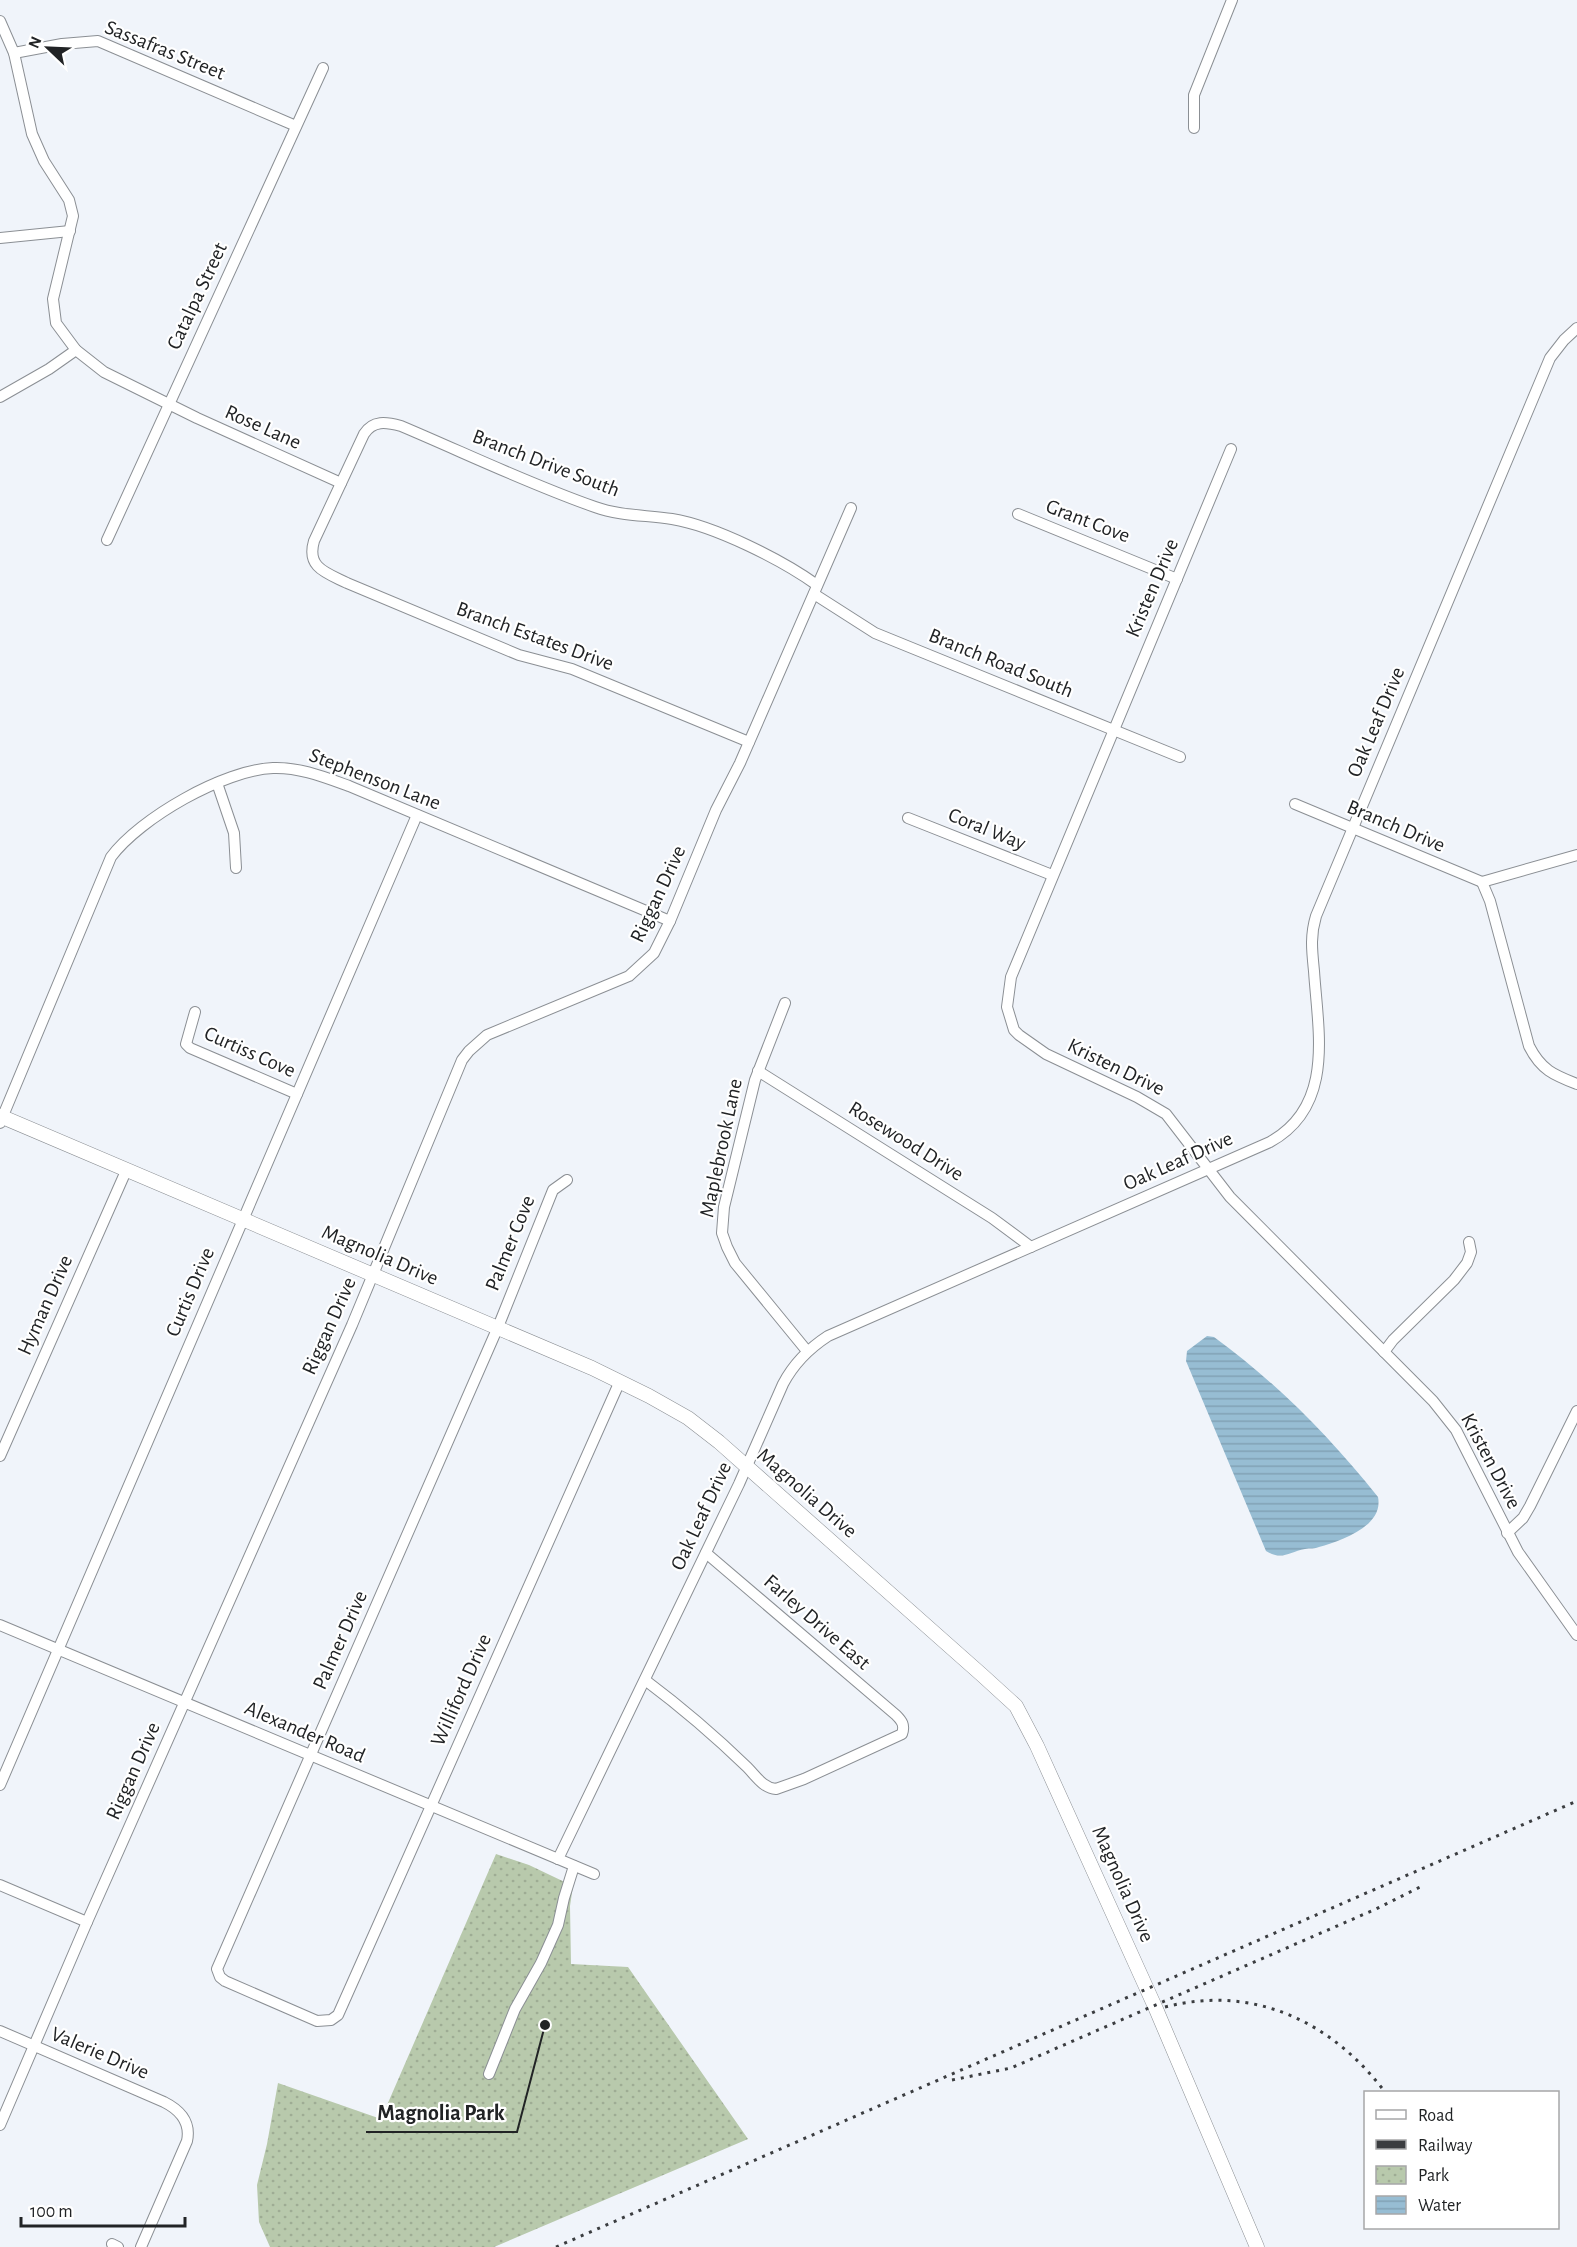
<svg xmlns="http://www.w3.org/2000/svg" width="1577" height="2247" font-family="'Alegreya Sans',sans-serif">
  <defs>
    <pattern id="park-dots" width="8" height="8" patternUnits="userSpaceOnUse" patternTransform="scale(1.5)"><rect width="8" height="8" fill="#b8c9ac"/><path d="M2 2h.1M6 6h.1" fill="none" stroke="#9eac94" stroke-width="1.8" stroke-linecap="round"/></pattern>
    <pattern id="water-rules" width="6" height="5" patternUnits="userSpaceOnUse" patternTransform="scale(1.5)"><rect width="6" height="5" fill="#97bdd3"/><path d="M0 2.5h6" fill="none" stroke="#82a2b5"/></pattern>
  </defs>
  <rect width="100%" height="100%" fill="#f0f4fa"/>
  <polygon fill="url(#park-dots)" points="496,1854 529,1865 573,1886 570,1906 571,1964 628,1967 748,2139 494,2247 270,2247 259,2222 257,2185 267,2144 278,2083 381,2119"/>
  <path fill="url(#water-rules)" d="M1207,1336l7,1c62,45 116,100 164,160 6,29 -37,44 -59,50 -4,2 -9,1 -14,2 -16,3 -23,12 -39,2l-80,-190 1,-10z"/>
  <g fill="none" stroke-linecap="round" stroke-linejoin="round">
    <g stroke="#8b8f94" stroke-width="12">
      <g id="street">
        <polyline points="0,21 14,53 32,134 44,161 69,200 73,216 53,299 56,323 76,350 104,372 197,418 341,483"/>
        <polyline points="14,53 62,44 98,41 296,126"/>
        <polyline points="1194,128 1194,95 1232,0"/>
        <polyline points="0,238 70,231"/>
        <polyline points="0,397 49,369 76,350"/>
        <polyline points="1231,449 1011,977 1007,1007 1014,1030 1019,1035 1046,1054 1137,1097 1166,1114 1230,1197 1433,1401 1456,1430 1518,1552 1577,1635"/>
        <polyline points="1018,514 1177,579"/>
        <polyline points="107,540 323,68"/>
        <polyline points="814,594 875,633 1180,757"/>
        <path d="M749,742l-177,-73 -53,-14 -172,-72c-20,-10 -41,-15 -33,-42l50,-107c9,-14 22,-12 37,-8 64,27 128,58 194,81 25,9 51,8 77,12 43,7 110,41 145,66"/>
        <polyline points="217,783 234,833 236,868"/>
        <polyline points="1295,804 1482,882"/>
        <polyline points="908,818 1052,875"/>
        <path d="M1482,882l8,19 39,145c12,24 25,29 48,38"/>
        <polyline points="1482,882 1577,855"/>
        <polyline points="785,1003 755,1080 724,1207 722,1233 727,1247 735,1263 807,1351"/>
        <polyline points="195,1012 186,1044 190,1048 297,1094"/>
        <polyline points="758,1071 992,1218 1031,1247"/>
        <path d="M0,1123l111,-266c29,-39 113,-87 162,-89 26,-1 51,9 76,18l321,135"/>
        <polyline points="567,1180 553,1190 498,1327 217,1969 220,1977 225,1981 317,2021 331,2020 338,2015 620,1381"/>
        <polyline points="1384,1352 1393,1340 1454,1280 1467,1263 1471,1252 1469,1242"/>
        <polyline points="0,1456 126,1171"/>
        <polyline points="1507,1533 1523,1518 1530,1506 1577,1411"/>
        <polyline points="0,1625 594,1874"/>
        <path d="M645,1680c36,27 70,56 102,87 9,9 16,21 29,22l28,-10 98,-45c3,-9 0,-13 -6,-19l-190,-162"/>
        <polyline points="0,1785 417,815"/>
        <path d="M558,1859l181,-375 44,-100c11,-21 25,-35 45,-48l442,-194c65,-36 48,-110 44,-171 -2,-20 -4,-35 2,-55l234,-558 14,-18 13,-12"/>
        <polyline points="0,1885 87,1922"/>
        <path d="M0,2031l164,71c16,8 27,20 23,39l-46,106"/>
        <polyline points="489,2074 515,2009 541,1963 558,1925 564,1898 574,1866"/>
        <polyline points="0,2125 87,1922 352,1325 462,1060 469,1051 487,1035 629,976 654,953 670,921 716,810 740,763 851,508"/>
        <polyline points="112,2244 118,2247"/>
      </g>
    </g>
    <g stroke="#8b8f94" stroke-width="15">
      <polyline id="secondary" points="0,1116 592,1368 649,1396 688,1418 719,1442 982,1675 1016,1706 1037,1746 1156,2009 1257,2247"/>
    </g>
    <use href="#street" stroke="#fff" stroke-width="10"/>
    <use href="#secondary" stroke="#fff" stroke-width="14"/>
    <g stroke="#3b3d40" stroke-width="3" stroke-dasharray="3 6" stroke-linecap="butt">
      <path d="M1165,2007c89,-23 167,15 220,85"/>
      <polyline points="952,2080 1011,2068 1376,1909 1422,1886"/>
      <polyline points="556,2247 1577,1801"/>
    </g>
  </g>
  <g text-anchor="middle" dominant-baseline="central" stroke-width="4.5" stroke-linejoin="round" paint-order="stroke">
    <g font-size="21" fill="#212325" stroke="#fff">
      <text transform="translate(165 50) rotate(22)">Sassafras Street</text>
      <text transform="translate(197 296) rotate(-65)">Catalpa Street</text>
      <text transform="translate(263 427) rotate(24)">Rose Lane</text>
      <text transform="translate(546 463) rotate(21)">Branch Drive South</text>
      <text transform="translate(1088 521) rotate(21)">Grant Cove</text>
      <text transform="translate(1152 588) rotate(-67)">Kristen Drive</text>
      <text transform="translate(535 636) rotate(20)">Branch Estates Drive</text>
      <text transform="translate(1001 663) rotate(22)">Branch Road South</text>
      <text transform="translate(1376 722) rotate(-67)">Oak Leaf Drive</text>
      <text transform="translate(375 779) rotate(21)">Stephenson Lane</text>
      <text transform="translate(1396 826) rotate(23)">Branch Drive</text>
      <text transform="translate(987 829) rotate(22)">Coral Way</text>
      <text transform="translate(658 894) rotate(-65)">Riggan Drive</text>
      <text transform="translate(250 1052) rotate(24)">Curtiss Cove</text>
      <text transform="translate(1116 1067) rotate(26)">Kristen Drive</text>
      <text transform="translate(906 1141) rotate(32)">Rosewood Drive</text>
      <text transform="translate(721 1148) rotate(-78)">Maplebrook Lane</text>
      <text transform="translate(1178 1161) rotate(-24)">Oak Leaf Drive</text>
      <text transform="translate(510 1243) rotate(-68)">Palmer Cove</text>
      <text transform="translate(380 1255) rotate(23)">Magnolia Drive</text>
      <text transform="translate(190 1292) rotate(-67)">Curtis Drive</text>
      <text transform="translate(45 1305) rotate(-66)">Hyman Drive</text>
      <text transform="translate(329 1326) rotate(-66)">Riggan Drive</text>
      <text transform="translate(1491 1461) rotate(62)">Kristen Drive</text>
      <text transform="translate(807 1493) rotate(41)">Magnolia Drive</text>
      <text transform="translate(701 1516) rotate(-65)">Oak Leaf Drive</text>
      <text transform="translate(817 1622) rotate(41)">Farley Drive East</text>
      <text transform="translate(340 1640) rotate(-66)">Palmer Drive</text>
      <text transform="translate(461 1690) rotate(-66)">Williford Drive</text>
      <text transform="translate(305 1732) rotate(23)">Alexander Road</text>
      <text transform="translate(133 1771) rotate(-66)">Riggan Drive</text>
      <text transform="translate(1123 1884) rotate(66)">Magnolia Drive</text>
      <text transform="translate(100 2053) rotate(23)">Valerie Drive</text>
    </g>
  </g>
  <path fill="none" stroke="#212325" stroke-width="2" d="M545 2025L517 2132H366"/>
  <circle fill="#212325" stroke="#fff" stroke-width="2" cx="545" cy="2025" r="6"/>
  <g font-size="22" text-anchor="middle" font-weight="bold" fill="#212325" stroke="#fff" stroke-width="4.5" stroke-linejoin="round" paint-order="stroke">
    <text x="441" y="2120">Magnolia Park</text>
  </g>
  <rect x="1364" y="2091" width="195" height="138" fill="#ffffff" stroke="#a6a7a8" stroke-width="1.5"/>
  <rect x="1376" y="2110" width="30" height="9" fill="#ffffff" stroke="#a6a7a8" stroke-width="1.5"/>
  <text x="1418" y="2121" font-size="18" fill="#212325">Road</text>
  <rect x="1376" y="2140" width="30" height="9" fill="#3b3d40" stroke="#a6a7a8" stroke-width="1.5"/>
  <text x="1418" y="2151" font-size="18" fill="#212325">Railway</text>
  <rect x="1376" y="2166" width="30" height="18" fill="url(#park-dots)" stroke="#a6a7a8" stroke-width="1.5"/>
  <text x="1418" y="2181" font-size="18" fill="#212325">Park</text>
  <rect x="1376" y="2196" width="30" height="18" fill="url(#water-rules)" stroke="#a6a7a8" stroke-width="1.5"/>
  <text x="1418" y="2211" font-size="18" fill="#212325">Water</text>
  <g transform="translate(48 48) rotate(293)" stroke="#ffffff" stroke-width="4.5" paint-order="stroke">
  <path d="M0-4.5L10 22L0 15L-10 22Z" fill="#212325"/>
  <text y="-9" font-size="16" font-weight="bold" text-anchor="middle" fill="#212325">N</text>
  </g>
  <path d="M21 2217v9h164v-9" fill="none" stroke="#212325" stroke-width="3"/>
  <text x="30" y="2217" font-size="18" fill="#212325" stroke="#ffffff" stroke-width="4.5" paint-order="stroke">100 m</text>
</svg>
